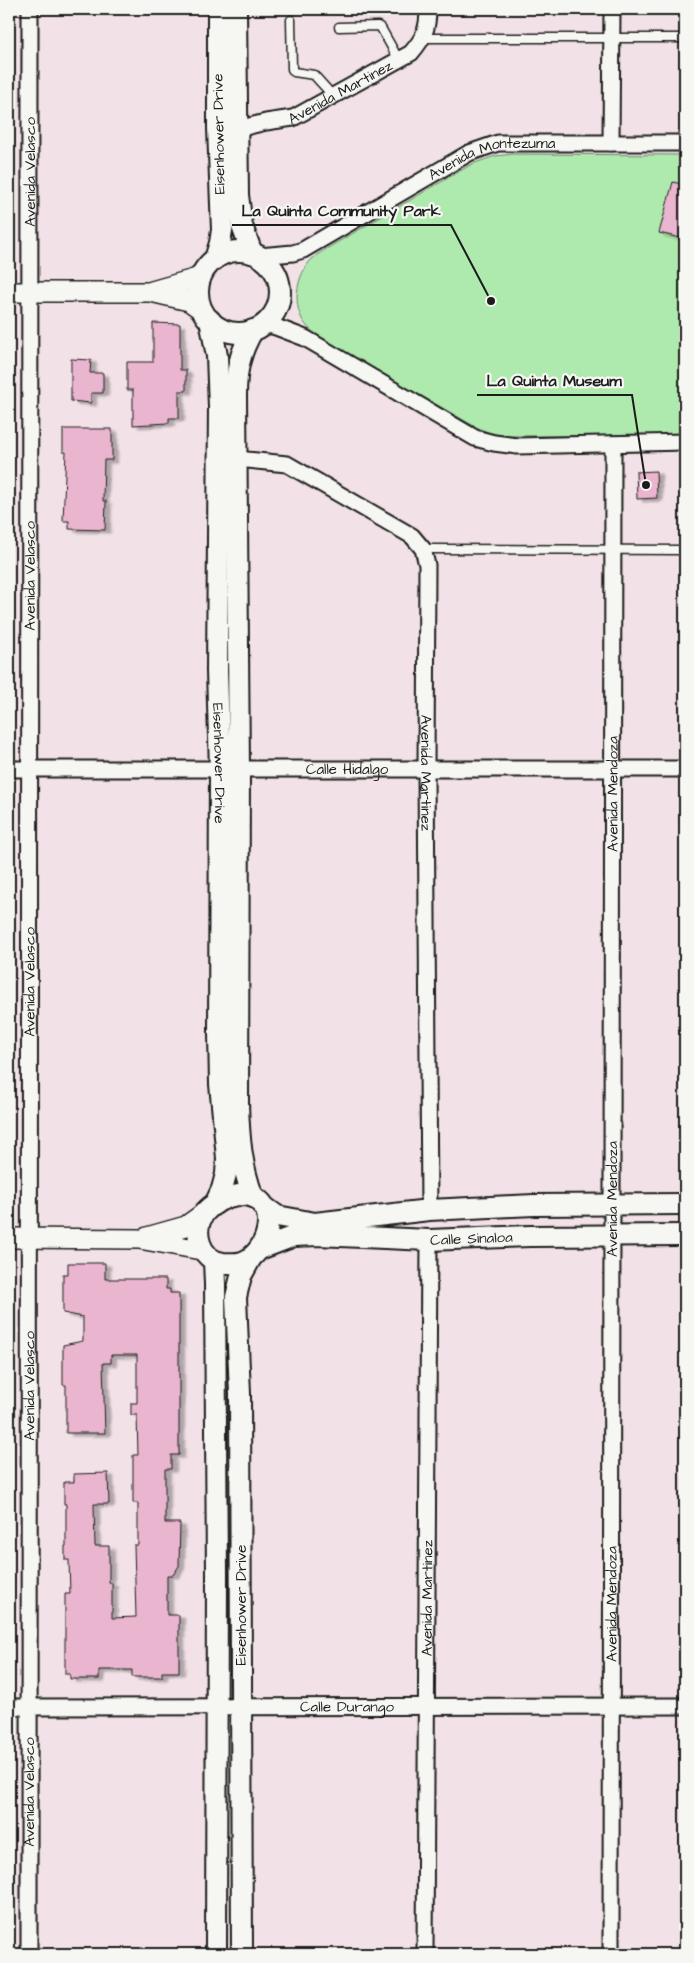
<svg xmlns="http://www.w3.org/2000/svg" width="694" height="1963" font-family="'Architects Daughter',sans-serif">
  <defs>
    <filter id="shadow"><feDropShadow dx="5.5" dy="3" stdDeviation="1" flood-color="#0004"/></filter>
  </defs>
  <rect width="100%" height="100%" fill="#f2e2e8"/>
  <filter id="ink" filterUnits="userSpaceOnUse"><feTurbulence type="fractalNoise" baseFrequency=".02" numOctaves="2"/><feDisplacementMap in="SourceGraphic" scale="10" xChannelSelector="R" yChannelSelector="G"/><feConvolveMatrix kernelMatrix="1 2 1 2 8 2 1 2 1" color-interpolation-filters="sRGB"/></filter>
  <g filter="url(#ink)">
    <path fill="#aee9ae" stroke="#658265" d="M514,154l171,1v280l-177,1 -18,-3 -16,-7 -158,-90c-4,-5 -10,-10 -13,-15 -11,-19 -6,-47 9,-62 5,-5 13,-9 19,-13l141,-82 23,-8z"/>
    <g fill="#eab5cf" stroke="#1c1c1c" filter="url(#shadow)">
      <polygon points="673,182 685,185 685,239 659,233"/>
      <polygon points="153,323 180,324 180,370 186,370 186,391 179,391 179,418 169,418 169,423 133,425 133,390 127,390 127,362 153,362"/>
      <polygon points="71,359 91,360 90,373 103,373 103,393 91,393 91,403 71,401"/>
      <polygon points="63,429 112,429 112,460 104,460 103,501 106,501 105,530 69,529 69,521 63,521 66,452 63,452"/>
      <polygon points="656,471 657,498 637,499 636,472"/>
      <polygon points="68,1263 105,1263 105,1279 166,1279 166,1289 170,1289 170,1293 179,1293 179,1455 171,1455 171,1469 165,1469 165,1523 180,1523 179,1566 173,1575 167,1575 167,1615 179,1615 179,1672 162,1672 162,1677 132,1677 132,1670 99,1670 99,1679 70,1679 70,1674 65,1674 65,1594 70,1594 69,1560 65,1560 65,1546 66,1546 66,1504 64,1504 64,1482 74,1482 74,1474 108,1473 109,1504 94,1504 95,1546 109,1546 109,1583 112,1583 112,1618 136,1617 134,1545 138,1545 138,1503 133,1503 133,1455 138,1455 137,1415 131,1415 131,1403 137,1403 137,1355 111,1355 111,1363 103,1363 105,1433 66,1433 66,1385 63,1385 63,1345 83,1341 83,1317 63,1313 63,1274 68,1274"/>
    </g>
    <g fill="none" stroke-linecap="round" stroke-linejoin="round">
      <g stroke="#1c1c1c" stroke-width="11">
        <g id="service">
          <polyline points="291,20 292,69 294,72 314,75 333,96"/>
          <polyline points="339,27 378,26 381,28 399,60"/>
          <polyline points="423,38 685,38"/>
          <polyline points="423,549 685,550"/>
        </g>
      </g>
      <g stroke="#1c1c1c" stroke-width="19">
        <g id="minor">
          <path id="s1" d="M227,129h10l29,-7 27,-4 118,-65c13,-15 17,-24 17,-44"/>
          <polyline points="611,143 612,9"/>
          <path id="s2" d="M259,256l34,-3 10,-3 166,-97 29,-10h187"/>
          <polyline points="264,324 276,327 305,338 475,438 494,443 517,446 685,442"/>
          <path id="s3" d="M237,459l50,5 125,72 11,13 4,16 -1,204 3,441"/>
          <path id="s4" d="M9,769h676"/>
          <path id="s5" d="M9,1707l676,-1"/>
          <path id="s6" d="M29,1954l1,-1945"/>
          <path id="s7" d="M425,1954l4,-714"/>
          <path id="s8" d="M611,1954l2,-1510"/>
        </g>
      </g>
      <g stroke="#1c1c1c" stroke-width="22">
        <g id="tertiary">
          <polyline points="152,291 201,277"/>
          <polyline points="9,292 151,292 189,301 203,311"/>
          <polyline points="147,1237 186,1226 204,1213"/>
          <polyline points="9,1238 139,1239 201,1250"/>
        </g>
      </g>
      <g stroke="#1c1c1c" stroke-width="24">
        <g id="secondary">
          <polyline points="236,9 238,195 242,226 252,253"/>
          <circle cx="239" cy="292" r="41"/>
          <polyline points="215,259 220,243 222,230 218,128 218,9"/>
          <path id="s9" d="M210,320l7,36 2,51 -2,264 3,99 -1,264 1,50 7,74 -1,16 -4,15 -7,15"/>
          <path d="M253,330c-13,22 -17,40 -17,66l3,374 -1,333c1,34 3,62 15,94"/>
          <path d="M238,1195c5,0 11,0 16,2 26,13 12,58 -12,65 -5,2 -13,1 -19,1 -23,-3 -32,-32 -18,-51 9,-10 21,-15 33,-17z"/>
          <polyline points="263,1206 277,1216 315,1223 429,1210 534,1205 685,1204"/>
          <path id="s10" d="M260,1249l34,-13 24,-1 111,5 101,-4 155,-1"/>
          <polyline points="214,1261 215,1284 217,1574 216,1954"/>
          <polyline points="242,1954 240,1394 236,1297 241,1276 251,1258"/>
        </g>
      </g>
      <use href="#service" stroke="#f6f6f2" stroke-width="8"/>
      <use href="#minor" stroke="#f6f6f2" stroke-width="15"/>
      <use href="#tertiary" stroke="#f6f6f2" stroke-width="19"/>
      <use href="#secondary" stroke="#f6f6f2" stroke-width="20"/>
    </g>
  </g>
  <g text-anchor="middle" dominant-baseline="central" stroke-width="4.5" stroke-linejoin="round" paint-order="stroke">
    <g font-size="15" fill="#1c1c1c" stroke="#f6f6f2">
      <text stroke="none"><textPath href="#s1" startOffset="121">Avenida Martinez</textPath></text>
      <text transform="translate(219 134) rotate(-91)">Eisenhower Drive</text>
      <text stroke="none"><textPath href="#s2" startOffset="258">Avenida Montezuma</textPath></text>
      <text stroke="none"><textPath href="#s6" startOffset="1782">Avenida Velasco</textPath></text>
      <text stroke="none"><textPath href="#s6" startOffset="1378">Avenida Velasco</textPath></text>
      <text stroke="none"><textPath href="#s9" startOffset="444">Eisenhower Drive</textPath></text>
      <text stroke="none"><textPath href="#s4" startOffset="338">Calle Hidalgo</textPath></text>
      <text stroke="none"><textPath href="#s3" startOffset="436">Avenida Martinez</textPath></text>
      <text stroke="none"><textPath href="#s8" startOffset="1160">Avenida Mendoza</textPath></text>
      <text stroke="none"><textPath href="#s6" startOffset="972">Avenida Velasco</textPath></text>
      <text stroke="none"><textPath href="#s8" startOffset="755">Avenida Mendoza</textPath></text>
      <text stroke="none"><textPath href="#s10" startOffset="214">Calle Sinaloa</textPath></text>
      <text stroke="none"><textPath href="#s6" startOffset="568">Avenida Velasco</textPath></text>
      <text stroke="none"><textPath href="#s7" startOffset="356">Avenida Martinez</textPath></text>
      <text stroke="none"><textPath href="#s8" startOffset="350">Avenida Mendoza</textPath></text>
      <text transform="translate(241 1605) rotate(-90)">Eisenhower Drive</text>
      <text stroke="none"><textPath href="#s5" startOffset="338">Calle Durango</textPath></text>
      <text stroke="none"><textPath href="#s6" startOffset="162">Avenida Velasco</textPath></text>
    </g>
  </g>
  <path fill="none" stroke="#1c1c1c" stroke-width="2" d="M491 301L451 225H232M646 485L632 395H477"/>
  <g fill="#1c1c1c" stroke="#f6f6f2" stroke-width="2">
    <circle cx="491" cy="301" r="5"/>
    <circle cx="646" cy="485" r="5"/>
  </g>
  <g font-size="16" text-anchor="middle" font-weight="bold" fill="#1c1c1c" stroke="#f6f6f2" stroke-width="4.5" stroke-linejoin="round" paint-order="stroke">
    <text x="341" y="216">La Quinta Community Park</text>
    <text x="554" y="386">La Quinta Museum</text>
  </g>
  <rect width="694" height="1963" fill="none" stroke="#f6f6f2" stroke-width="30"/>
  <rect x="15" y="15" width="664" height="1933" fill="none" stroke="#1c1c1c" stroke-width="2" filter="url(#ink)"/>
</svg>
